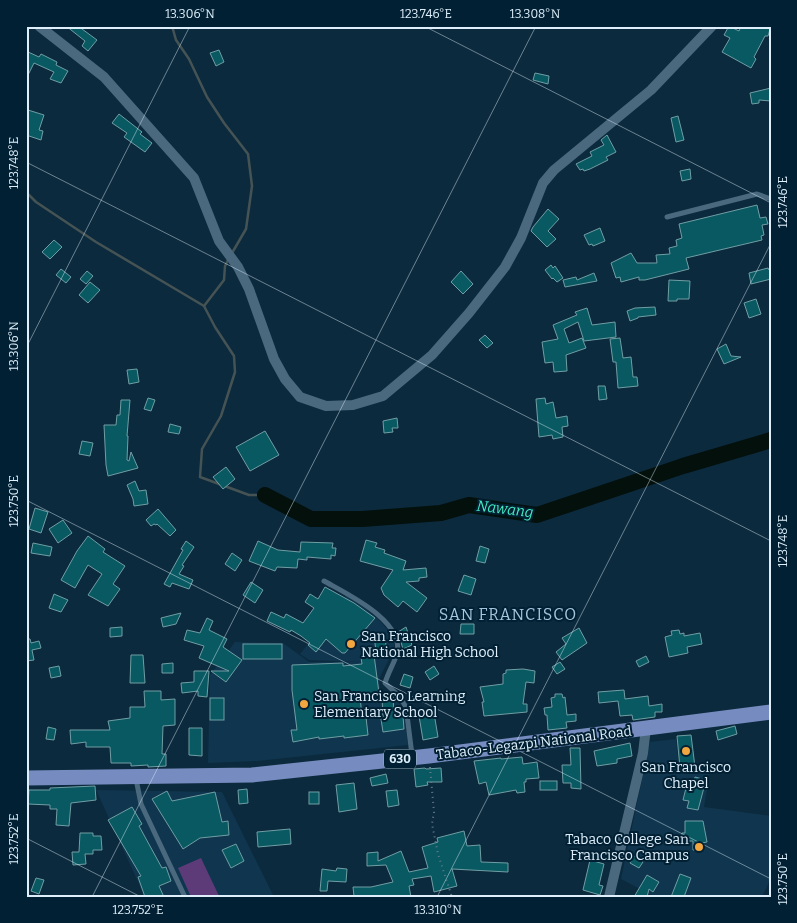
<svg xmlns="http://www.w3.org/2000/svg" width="797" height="923" font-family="Bitter,serif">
  <rect width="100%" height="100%" fill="#0c2a3d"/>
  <g fill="#0f364e">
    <polygon points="346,596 365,608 381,622 394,638 394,649 379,679 381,694 392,693 404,711 408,745 257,761 208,763 210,675 235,642 283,643 309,662 360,662 309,660 300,654"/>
    <polygon points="676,739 679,769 711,766 704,807 771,816 771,878 762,897 655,897 621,879 650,742"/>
    <polygon points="96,790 222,792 274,897 145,897"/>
  </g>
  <polygon fill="#5c3b78" points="201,858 219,896 218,897 191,897 178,868"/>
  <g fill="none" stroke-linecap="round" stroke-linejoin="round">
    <g stroke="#455354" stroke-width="2.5">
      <polyline points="172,26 176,40 189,59 207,97 224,123 248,154 252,186 246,229 232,253"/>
      <polyline points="26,192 36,202 96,242 204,306"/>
      <polyline points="229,258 225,266 224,280 204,306 215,327 234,356 235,372 221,416 202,449 200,477 249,495 265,495"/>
    </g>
    <polyline stroke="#03100c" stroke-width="16" points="265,495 311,519 362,519 441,513 469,505 537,515 683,466 771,440"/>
  </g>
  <g fill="#095962" stroke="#709ea4">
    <polygon points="66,26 78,26 97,40 88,51 82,46 85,41"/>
    <polygon points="729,26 739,31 741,26 771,26 768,36 765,36 754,57 756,59 751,68 722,52 730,38 724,35"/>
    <polygon points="219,50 224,62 216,66 210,53"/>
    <polygon points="26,51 39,57 41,54 57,62 56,65 68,71 61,83 50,79 54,72 34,63 26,79"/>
    <polygon points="535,73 549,76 548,84 533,80"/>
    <polygon points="771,88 771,101 759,100 759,103 752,104 750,93"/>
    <polygon points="28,110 44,115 39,130 43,131 41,140 26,135 26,117"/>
    <polygon points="119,114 142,132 140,134 152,143 145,152 124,137 127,133 112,123"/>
    <polygon points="678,116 684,140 676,142 671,118"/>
    <polygon points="607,135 616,152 606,157 608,160 590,169 584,171 583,169 580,170 576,164 592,156 590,152 604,145 601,140"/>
    <polygon points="690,169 691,179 682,181 680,171"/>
    <polygon points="757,205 760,218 766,217 768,224 762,225 764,235 761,236 762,240 686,258 689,269 645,280 639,280 639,277 621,282 620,277 616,278 611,263 631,253 637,263 657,263 656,255 670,254 669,248 677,246 676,240 682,238 679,224"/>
    <polygon points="548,209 559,219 548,231 556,239 547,247 531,231 533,227"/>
    <polygon points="600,228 605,241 593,246 592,244 589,245 584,235"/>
    <polygon points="54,240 62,247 50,259 42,252"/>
    <polygon points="551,265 553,268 555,266 563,278 557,282 553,278 552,279 545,270"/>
    <polygon points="768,268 769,270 771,269 771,279 751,284 749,273"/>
    <polygon points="61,269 71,277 66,283 56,275"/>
    <polygon points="87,271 93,276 86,284 80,279"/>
    <polygon points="461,271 473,284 463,294 451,282"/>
    <polygon points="594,273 597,281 565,287 563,280 576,277 577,280"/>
    <polygon points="669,280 690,281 689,299 677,299 677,301 668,301"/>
    <polygon points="90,282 100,290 88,303 79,295"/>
    <polygon points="756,299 761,314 749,318 744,303"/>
    <polygon points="655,307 656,315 638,317 638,318 630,321 627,311 635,308"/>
    <polygon points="587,308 592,325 615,322 616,337 584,341 578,322 564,329 569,343 582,338 586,348 566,355 567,371 554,372 553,362 545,363 542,342 558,339 553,325 577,315 575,312"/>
    <polygon points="485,335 493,343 487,348 479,340"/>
    <polygon points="620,338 623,358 631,357 633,377 637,377 638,386 618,388 616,362 613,362 610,339"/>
    <polygon points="726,344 731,356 741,357 724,364 717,349"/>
    <polygon points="137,369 139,382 129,384 127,370"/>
    <polygon points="598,386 605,386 607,399 599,400"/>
    <polygon points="148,398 155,400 151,411 144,409"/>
    <polygon points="545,398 546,404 553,402 556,418 567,416 568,426 562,427 563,437 553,439 552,435 539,437 536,399"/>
    <polygon points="121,400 130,400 127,436 128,436 127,460 129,461 131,452 138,468 108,476 106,465 104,425 116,425 117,415 120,415"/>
    <polygon points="397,418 398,428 392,428 393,432 384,433 383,421"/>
    <polygon points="170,424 181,427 179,434 168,432"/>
    <polygon points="265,431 279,455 250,471 236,447"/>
    <polygon points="82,441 93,443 90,456 79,454"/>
    <polygon points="226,467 235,479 223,489 213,477"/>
    <polygon points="135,481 139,491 146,490 148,504 134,506 133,499 127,485"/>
    <polygon points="35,508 48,512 41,533 29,529"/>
    <polygon points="158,509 176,530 170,536 157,524 156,525 154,524 151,526 146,520"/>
    <polygon points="63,520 72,533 58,543 49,529"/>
    <polygon points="88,536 105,549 103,552 125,566 113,584 120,589 108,606 88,595 102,574 88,565 75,588 61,580 77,551"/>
    <polygon points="366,540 377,543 375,547 385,550 384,553 406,561 403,570 426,568 427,577 419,578 419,581 406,582 427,598 417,612 403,601 398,607 384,595 381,588 393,570 360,561"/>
    <polygon points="186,541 194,547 182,565 184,566 179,574 193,580 189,589 172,583 170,587 164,584 183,550 181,549"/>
    <polygon points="258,541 278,550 300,552 301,542 333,543 332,548 336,548 335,556 331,555 331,559 307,557 307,560 298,559 297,568 277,567 275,571 249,561"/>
    <polygon points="33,543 52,547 50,556 31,553"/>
    <polygon points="480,546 489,549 485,563 476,561"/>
    <polygon points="232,553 242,560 235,571 225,564"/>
    <polygon points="464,575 476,579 471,595 458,591"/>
    <polygon points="251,582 263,590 255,603 243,595"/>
    <polygon points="325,587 354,603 375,618 345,653 342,653 326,639 316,652 308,645 310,643 301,636 291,630 290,632 267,621 271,612 284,618 286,614 303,623 314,608 305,602 310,594 318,599"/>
    <polygon points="54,594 68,600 61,612 49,608"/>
    <polygon points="181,613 176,624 163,627 161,618"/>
    <polygon points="207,618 213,621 209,630 227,639 223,647 242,660 226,682 211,671 229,671 199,658 204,646 184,640 187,630 200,633"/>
    <polygon points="461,624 474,624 474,634 460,634"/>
    <polygon points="122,627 122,636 110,637 110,628"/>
    <polygon points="406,627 412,645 403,649 398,632"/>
    <polygon points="579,628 587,643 562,660 556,652 566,644 562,638"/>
    <polygon points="679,630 680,634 684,633 684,636 700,633 702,644 687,647 688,653 669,657 665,637 672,635 671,631"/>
    <polygon points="385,635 387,657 377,658 374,636"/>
    <polygon points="26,639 30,639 31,643 39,641 41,648 32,650 34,660 26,661"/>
    <rect x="243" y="644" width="39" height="15"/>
    <polygon points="131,655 143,655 145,683 130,683"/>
    <polygon points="374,655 379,693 360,696 362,717 366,717 368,735 344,738 344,736 319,739 319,737 293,742 291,730 297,730 292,690 292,665 343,663 343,666 362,664 361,657"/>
    <polygon points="646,656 649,662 639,667 636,661"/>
    <polygon points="560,662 565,669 557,674 552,667"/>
    <polygon points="173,663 173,673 162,673 162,664"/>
    <polygon points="59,666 61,676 51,678 49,668"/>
    <polygon points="434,666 439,674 430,680 425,672"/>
    <polygon points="523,669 535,671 534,683 526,682 523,704 527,704 527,712 484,716 482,702 484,702 480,687 503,684 503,674 506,673 506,670"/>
    <polygon points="194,671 209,671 207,697 198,696 198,691 182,693 181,683 194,682"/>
    <polygon points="404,674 413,677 410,688 400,685"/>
    <polygon points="624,690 625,699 648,696 649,706 662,704 662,712 655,712 655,717 633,720 632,715 620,716 618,701 599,703 598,692"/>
    <polygon points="144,691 161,691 161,700 175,699 175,725 163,726 162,754 166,754 166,766 148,767 148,765 131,766 131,763 111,763 110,747 86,747 86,742 71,744 70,730 110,730 108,721 130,718 130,707 145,707"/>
    <polygon points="555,694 562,694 563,698 565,697 567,715 576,714 576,721 566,722 567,728 548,730 547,715 545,715 544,708 552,707 551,698 555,697"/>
    <polygon points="382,696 393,696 394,717 403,716 404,729 383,732 381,719 383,719"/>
    <rect x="210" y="698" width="14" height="22"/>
    <polygon points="434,713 438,737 423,740 419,716"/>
    <polygon points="735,726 737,734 718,740 716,731"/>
    <polygon points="48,727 56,729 54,740 46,739"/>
    <polygon points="189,728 202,728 202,756 189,755"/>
    <polygon points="691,735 695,767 680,768 677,736"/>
    <polygon points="630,743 632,756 617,759 617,763 597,766 594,751"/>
    <polygon points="570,748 580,748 581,789 571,788 571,783 563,783 562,765 571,765"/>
    <polygon points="522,757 523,764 537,762 539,778 526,779 526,782 524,782 525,792 517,793 516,790 489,795 486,782 479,784 474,761 501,758 501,759"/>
    <polygon points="425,768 426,769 441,768 442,782 427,782 428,785 416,787 414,769"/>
    <polygon points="386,774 388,783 372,786 370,778"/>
    <polygon points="695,777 706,780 698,810 687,808 689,801 683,800 687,784 693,785"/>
    <rect x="540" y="781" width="17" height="9"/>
    <polygon points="354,783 357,809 339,812 336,785"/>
    <polygon points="95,786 96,800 71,803 69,826 56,825 57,809 50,809 50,805 28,804 29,790 50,790 50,788"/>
    <polygon points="247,789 248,803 239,804 238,790"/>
    <polygon points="397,790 399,805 388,807 386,791"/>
    <polygon points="167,791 172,801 215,792 222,822 228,821 229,835 200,838 183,849 152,799"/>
    <rect x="309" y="792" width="10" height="12"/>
    <polygon points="132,807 142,824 139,826 162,868 166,867 171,881 159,886 164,897 145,897 138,877 141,876 108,820"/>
    <polygon points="685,821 703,821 707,842 702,843 702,850 693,850 693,841 682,841 682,833 685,833"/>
    <polygon points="290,829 291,844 258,847 257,832"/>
    <polygon points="464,831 467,846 480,845 481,862 508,863 508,872 452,869 457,886 434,892 431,876 412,879 414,885 409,886 411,897 354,896 353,887 371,887 393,882 386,865 367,866 367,853 378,852 378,861 401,851 409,872 428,868 422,847 438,842 437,838"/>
    <polygon points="80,833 93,833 93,836 101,836 102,850 93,850 93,854 85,854 86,864 73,865 72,852 79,852"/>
    <polygon points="236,844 244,861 231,868 222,850"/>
    <polygon points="634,856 643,862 639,868 630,863"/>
    <polygon points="590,860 604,864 599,885 603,886 600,895 583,890"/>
    <polygon points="337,868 347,869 346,882 328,881 327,891 320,891 322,869 336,871"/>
    <polygon points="680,874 691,878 684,897 671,897"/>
    <polygon points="647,875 659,882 653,892 649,889 647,897 634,897"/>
    <polygon points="36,878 44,880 39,894 31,891"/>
  </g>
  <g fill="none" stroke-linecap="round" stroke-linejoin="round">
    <polyline stroke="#637b8c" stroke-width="2" stroke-dasharray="1 4" stroke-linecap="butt" points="430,767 434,812 432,824 438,854 452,897"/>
    <g stroke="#4a697f" stroke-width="5">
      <polyline points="667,217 757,194 771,199"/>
      <path d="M324,581c23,13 81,40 73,73 -3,9 -9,19 -12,29l14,13 7,11 6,48"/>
      <polyline points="136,779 141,804 185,897"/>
    </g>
    <g stroke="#4a697f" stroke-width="10">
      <polyline points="39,26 104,77 194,178 219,241 238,267 249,289 274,359 285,379 300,397 326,406 353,405 383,396 432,355 469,313 505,267 521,238 543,183 554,170 651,90 712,26"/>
      <polyline points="609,897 643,753 646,728"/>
    </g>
    <polyline stroke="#768cc0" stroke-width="15" points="26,778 252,775 429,756 771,712"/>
  </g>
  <path fill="none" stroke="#deeffb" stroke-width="1" stroke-opacity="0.45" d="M424,26l347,177M26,162l745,379M26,348l164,-322M26,500l745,379M26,838l115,59M92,897l444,-871M437,897l334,-654"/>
  <g fill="#f1a640" stroke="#022033" stroke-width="2">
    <circle cx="351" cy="644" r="5"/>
    <circle cx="304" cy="704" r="5"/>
    <circle cx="686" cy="751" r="5"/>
    <circle cx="699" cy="847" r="5"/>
  </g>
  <g text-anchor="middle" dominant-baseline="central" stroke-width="4" stroke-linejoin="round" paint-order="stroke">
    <rect fill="#022033" stroke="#9cb1bf" stroke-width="1" x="384" y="749.5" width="32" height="19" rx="4"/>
    <g font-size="12" font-weight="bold" fill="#deeffb">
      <text x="400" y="759">630</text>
    </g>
    <g font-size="14" fill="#deeffb" stroke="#022033" text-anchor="start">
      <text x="361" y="636">San Francisco<tspan x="361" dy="16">National High School</tspan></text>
      <text x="314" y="696">San Francisco Learning<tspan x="314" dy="16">Elementary School</tspan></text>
      <text x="686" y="767" text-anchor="middle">San Francisco<tspan x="686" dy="16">Chapel</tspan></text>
      <text x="689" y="839" text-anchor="end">Tabaco College San<tspan x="689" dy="16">Francisco Campus</tspan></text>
    </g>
    <g font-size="14" fill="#deeffb" stroke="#022033">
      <text transform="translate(534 743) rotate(-7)">Tabaco-Legazpi National Road</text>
    </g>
    <g font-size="15" font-style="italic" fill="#44ebc1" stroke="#022033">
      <text transform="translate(505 509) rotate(7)">Nawang</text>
    </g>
    <g font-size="16" letter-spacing="1" fill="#a5c6df" stroke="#022033">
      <text x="508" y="614">SAN FRANCISCO</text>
    </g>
  </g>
  <rect width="797" height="923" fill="none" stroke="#022033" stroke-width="55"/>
  <rect x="28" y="28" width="742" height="868" fill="none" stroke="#deeffb" stroke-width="2"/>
  <g font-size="12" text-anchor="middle" fill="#deeffb">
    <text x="190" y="18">13.306°N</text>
    <text x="426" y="18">123.746°E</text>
    <text x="535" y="18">13.308°N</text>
    <text transform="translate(14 163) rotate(-90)" y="4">123.748°E</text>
    <text transform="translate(783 202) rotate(-90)" y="4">123.746°E</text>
    <text transform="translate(14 346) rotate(-90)" y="4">13.306°N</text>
    <text transform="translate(14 501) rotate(-90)" y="4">123.750°E</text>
    <text transform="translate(783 541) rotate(-90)" y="4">123.748°E</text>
    <text transform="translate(14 839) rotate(-90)" y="4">123.752°E</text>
    <text transform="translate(783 879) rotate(-90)" y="4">123.750°E</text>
    <text x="138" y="914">123.752°E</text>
    <text x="438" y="914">13.310°N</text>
  </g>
</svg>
